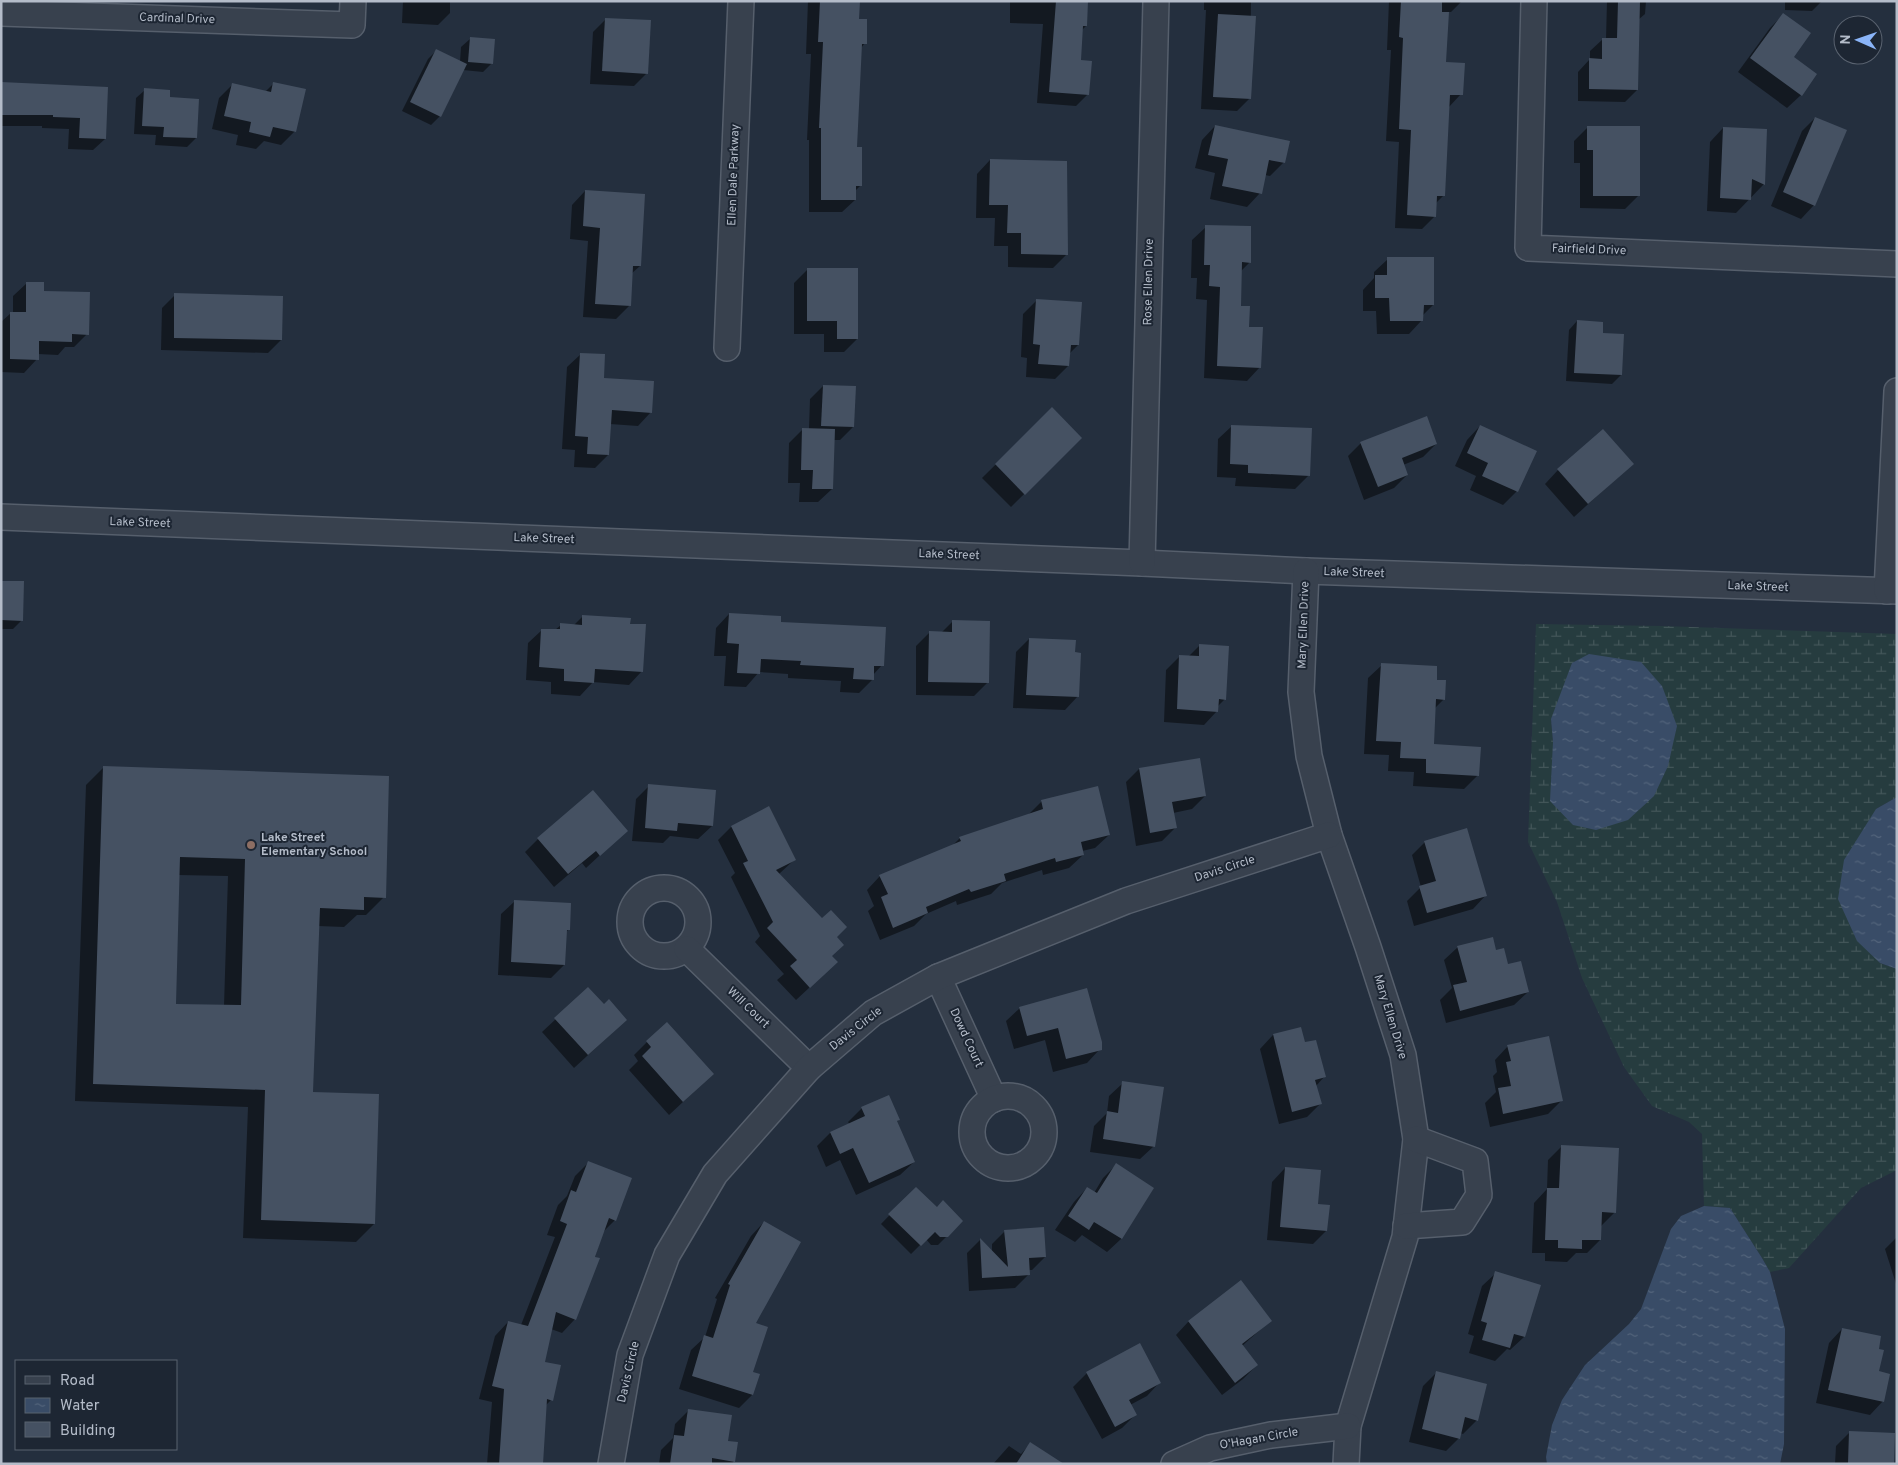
<svg xmlns="http://www.w3.org/2000/svg" width="1898" height="1465" font-family="Overpass,sans-serif">
  <defs>
    <pattern id="wetland-marsh" width="20" height="14" patternUnits="userSpaceOnUse" patternTransform="scale(1.25)"><rect width="20" height="14" fill="#263c3f"/><path d="M1 5h8M5 5V1M11 12h8M15 12V8" fill="none" stroke="#435659"/></pattern>
    <pattern id="water-ripples" width="26" height="14" patternUnits="userSpaceOnUse" patternTransform="scale(1.25)"><rect width="26" height="14" fill="#394c67"/><path d="M2 4q2-2 4 0t4 0M15 11q2-2 4 0t4 0" fill="none" stroke="#53647b"/></pattern>
  </defs>
  <rect width="100%" height="100%" fill="#242f3e"/>
  <path fill="url(#wetland-marsh)" fill-rule="evenodd" d="M1536,624l126,2 235,8v163l-21,12 4,154 17,6v201l-36,18 -72,80 -19,4 -8,-14 -32,-50 -26,-2 -2,-72 -13,-12 -37,-16 -28,-39 -42,-89 -25,-76 -29,-60zM1551,719l45,111 -43,-88z"/>
  <g fill="url(#water-ripples)">
    <polygon points="1589,654 1641,662 1662,686 1677,726 1668,766 1654,796 1628,820 1596,830 1573,825 1550,801 1553,742 1551,719 1572,663"/>
    <polygon points="1897,797 1897,969 1880,963 1857,941 1838,899 1844,860 1876,809"/>
    <polygon points="1704,1206 1730,1208 1762,1258 1770,1272 1785,1329 1784,1444 1780,1464 1547,1464 1546,1457 1552,1425 1562,1400 1585,1365 1629,1324 1641,1309 1671,1229 1681,1216"/>
  </g>
  <g fill="#0007" fill-rule="evenodd">
    <polygon points="403,1 450,1 450,13 438,25 402,23"/>
    <polygon points="808,1 859,1 858,20 865,43 861,48 856,148 861,185 855,191 855,200 842,212 809,212 809,140 807,140 811,54 806,54"/>
    <polygon points="1087,1 1086,26 1082,30 1080,62 1088,94 1076,106 1037,103 1043,24 1010,23 1010,2"/>
    <polygon points="1204,1 1251,1 1250,98 1237,111 1201,109 1206,10 1204,10"/>
    <polygon points="1389,1 1462,1 1451,12 1447,12 1445,64 1461,94 1448,108 1443,196 1435,204 1435,216 1422,229 1395,228 1399,142 1386,141 1391,50 1387,50"/>
    <polygon points="1607,1 1646,1 1645,14 1638,20 1637,90 1625,102 1578,101 1578,72 1590,59 1590,51 1603,39 1606,39"/>
    <polygon points="1785,1 1822,1 1812,11 1785,10"/>
    <polygon points="1783,15 1801,95 1787,108 1738,72 1770,28"/>
    <polygon points="606,19 647,73 634,86 590,84 593,32"/>
    <polygon points="470,39 492,63 483,72 463,70 440,116 431,125 402,111 428,59 436,51 460,62 461,47"/>
    <polygon points="1,83 107,88 105,139 93,150 68,149 69,129 42,128 42,126 1,126"/>
    <polygon points="274,83 295,131 281,145 264,141 256,149 236,145 238,135 212,129 219,98 232,85 265,92"/>
    <polygon points="145,90 196,138 187,147 155,145 156,135 134,134 136,98"/>
    <polygon points="1815,118 1814,205 1801,219 1771,206 1802,131"/>
    <polygon points="1215,126 1284,162 1270,176 1265,175 1260,193 1247,207 1210,199 1215,173 1195,168 1202,140"/>
    <polygon points="1588,127 1639,195 1625,209 1580,208 1580,163 1574,163 1574,141"/>
    <polygon points="1723,128 1764,184 1736,213 1707,211 1710,142"/>
    <polygon points="990,160 1066,255 1053,268 1008,267 1008,246 994,246 995,218 976,218 977,174"/>
    <polygon points="585,191 640,266 631,274 629,306 616,319 583,317 588,241 570,239 572,205"/>
    <polygon points="1206,227 1250,262 1241,271 1240,307 1260,367 1247,381 1204,378 1207,300 1196,299 1197,278 1191,278 1192,240"/>
    <polygon points="1388,259 1433,305 1422,316 1422,320 1409,334 1377,334 1376,311 1363,311 1363,290 1374,278 1374,272"/>
    <polygon points="807,270 857,339 844,352 824,352 824,334 794,334 794,283"/>
    <polygon points="27,283 42,292 87,334 74,347 65,347 58,355 38,354 37,359 24,373 1,372 1,322 11,313 13,313 13,296"/>
    <polygon points="175,295 281,340 268,353 161,350 162,308"/>
    <polygon points="1037,300 1078,345 1069,354 1068,366 1055,379 1026,377 1027,358 1021,357 1023,314"/>
    <polygon points="1577,321 1602,335 1621,375 1612,384 1566,381 1569,330"/>
    <polygon points="581,354 602,379 651,412 638,426 610,424 608,455 595,468 574,467 575,450 562,449 567,367"/>
    <polygon points="823,386 853,427 840,440 834,440 832,489 818,502 799,502 800,483 788,483 789,443 803,429 809,429 810,399"/>
    <polygon points="1052,409 1081,438 1011,507 982,478"/>
    <polygon points="1232,426 1309,475 1295,489 1235,486 1236,478 1217,477 1218,439"/>
    <polygon points="1480,426 1535,452 1516,492 1503,505 1470,490 1476,476 1455,466 1467,440"/>
    <polygon points="1361,443 1436,444 1423,457 1403,465 1407,475 1394,488 1364,500 1348,456"/>
    <polygon points="1632,464 1574,517 1545,484 1558,470"/>
    <polygon points="1,582 22,620 13,629 1,629"/>
    <polygon points="729,614 780,623 882,665 873,675 872,680 859,693 840,692 841,681 788,678 788,674 759,672 746,687 724,686 726,656 714,656 716,628"/>
    <polygon points="583,616 629,625 642,671 629,685 593,682 580,696 551,694 551,682 526,680 528,643 542,630 555,630 561,625 573,626"/>
    <polygon points="953,621 987,683 974,696 916,695 916,646 930,632 941,633"/>
    <polygon points="1029,639 1074,654 1078,696 1065,710 1013,708 1016,652"/>
    <polygon points="1200,645 1225,699 1217,707 1217,711 1204,725 1164,722 1166,670 1180,656 1188,657"/>
    <polygon points="1382,665 1435,681 1444,699 1434,709 1432,745 1478,775 1464,789 1413,786 1414,772 1388,771 1389,755 1364,754 1368,678"/>
    <path d="M104,767l280,130 -18,18h-9l-13,12 -26,-1 -6,168 62,130 -18,18 -113,-4 5,-131 -173,-6 11,-316zM178,875l50,1 -4,130 -50,-1z"/>
    <polygon points="1139,769 1205,796 1192,809 1173,813 1175,828 1162,841 1136,846 1126,782"/>
    <polygon points="649,786 712,826 698,839 670,836 663,843 632,841 636,799"/>
    <polygon points="1042,801 1109,835 1095,848 1082,851 1083,855 1069,868 1043,875 1042,870 1002,883 991,894 957,905 956,901 926,914 914,926 880,940 868,911 874,906 867,890 880,876 952,846 960,838 1028,815"/>
    <polygon points="731,827 794,860 779,874 836,937 831,956 823,975 796,1000 777,980 784,974 755,942 760,936 731,877 735,873 718,840"/>
    <polygon points="626,831 586,868 582,863 554,887 525,852 538,839"/>
    <polygon points="1425,842 1486,895 1473,909 1414,926 1407,901 1421,887 1412,855"/>
    <polygon points="515,901 569,929 566,932 564,965 551,978 498,975 501,914"/>
    <polygon points="1458,947 1495,951 1528,992 1514,1005 1446,1023 1440,1000 1452,988 1444,960"/>
    <polygon points="588,989 612,1033 574,1068 542,1032"/>
    <polygon points="1020,1008 1100,1049 1087,1063 1053,1072 1045,1040 1014,1049 1006,1021"/>
    <polygon points="1300,1028 1304,1044 1324,1077 1316,1086 1320,1104 1307,1117 1279,1124 1260,1049 1273,1035"/>
    <polygon points="647,1042 713,1074 669,1115 629,1070 638,1061 634,1055"/>
    <polygon points="1508,1046 1561,1101 1548,1114 1490,1127 1485,1103 1496,1092 1493,1076 1497,1072 1495,1060"/>
    <polygon points="1123,1083 1154,1146 1140,1159 1090,1152 1094,1126 1107,1113 1109,1096"/>
    <polygon points="862,1108 899,1120 896,1122 914,1162 900,1175 856,1195 840,1160 826,1167 817,1146 830,1133 850,1125 848,1122"/>
    <polygon points="1562,1146 1615,1212 1601,1226 1600,1240 1587,1253 1576,1253 1567,1262 1545,1261 1545,1253 1532,1253 1534,1203 1547,1189 1548,1160"/>
    <polygon points="588,1163 615,1220 603,1232 575,1319 562,1333 551,1329 543,1363 551,1400 545,1406 542,1464 487,1464 492,1402 479,1399 495,1336 508,1322 521,1325 555,1237 547,1235 558,1205 567,1196 575,1176"/>
    <polygon points="1116,1165 1153,1189 1121,1239 1107,1252 1082,1235 1075,1242 1055,1230 1074,1202 1087,1188 1094,1193 1103,1178"/>
    <polygon points="1285,1168 1317,1205 1326,1231 1313,1244 1267,1240 1272,1182"/>
    <polygon points="916,1188 936,1209 962,1221 938,1245 931,1245 926,1239 911,1254 881,1224"/>
    <polygon points="764,1222 754,1324 752,1373 758,1375 752,1395 739,1408 679,1389 691,1350 705,1337 717,1299 715,1298 751,1236"/>
    <polygon points="1005,1231 1045,1257 1032,1270 1028,1270 1028,1275 1015,1288 969,1291 967,1253 980,1240 992,1253 992,1244"/>
    <polygon points="1897,1237 1897,1287 1885,1249"/>
    <polygon points="1496,1273 1524,1337 1510,1350 1507,1349 1495,1361 1469,1353 1474,1336 1468,1334 1482,1286"/>
    <polygon points="1189,1321 1270,1321 1242,1346 1257,1365 1243,1379 1222,1395 1176,1335"/>
    <polygon points="1842,1329 1877,1350 1878,1372 1883,1401 1870,1415 1816,1403 1829,1343"/>
    <polygon points="1140,1345 1160,1382 1147,1396 1130,1405 1135,1415 1122,1428 1102,1439 1073,1387 1087,1373"/>
    <polygon points="1436,1373 1477,1420 1463,1434 1460,1433 1459,1438 1446,1451 1409,1442 1423,1386"/>
    <polygon points="688,1411 727,1442 734,1461 732,1464 659,1464 661,1450 673,1438 675,1424"/>
    <polygon points="1849,1433 1893,1464 1835,1464 1836,1446"/>
    <polygon points="1031,1443 1060,1464 993,1464 1009,1446 1021,1454"/>
  </g>
  <g fill="#455162" fill-rule="evenodd">
    <polygon points="820,1 860,1 859,19 867,19 867,44 862,44 857,147 862,147 862,186 856,186 856,200 821,200 821,128 819,128 823,42 818,42"/>
    <polygon points="1056,1 1088,1 1087,26 1083,26 1081,60 1092,61 1089,95 1049,92"/>
    <polygon points="1401,1 1442,1 1442,12 1449,12 1446,62 1465,63 1463,95 1450,95 1445,196 1437,196 1436,217 1407,215 1411,130 1399,129 1403,38 1399,37"/>
    <polygon points="1618,1 1640,1 1638,90 1589,89 1589,58 1602,59 1602,38 1617,38"/>
    <polygon points="1783,13 1811,33 1794,57 1817,74 1802,96 1750,58"/>
    <polygon points="1218,14 1256,16 1251,99 1213,97"/>
    <polygon points="605,18 651,20 648,74 602,71"/>
    <polygon points="470,37 495,39 493,64 468,62"/>
    <polygon points="436,49 467,64 441,117 410,102"/>
    <polygon points="1,82 108,87 106,139 79,138 80,118 53,117 53,115 1,115"/>
    <polygon points="273,82 306,89 296,132 273,127 270,137 249,132 251,122 224,116 232,83 271,92"/>
    <polygon points="144,88 170,90 170,97 199,99 197,138 163,137 164,127 142,126"/>
    <polygon points="1815,117 1847,130 1815,206 1783,192"/>
    <polygon points="1215,125 1290,141 1285,163 1269,160 1262,194 1222,186 1228,159 1208,155"/>
    <polygon points="1587,126 1640,126 1640,196 1593,196 1593,150 1587,150"/>
    <polygon points="1723,127 1767,129 1765,185 1752,179 1751,200 1720,198"/>
    <polygon points="990,159 1067,161 1068,255 1021,254 1021,233 1007,233 1008,205 989,205"/>
    <polygon points="585,190 645,194 641,266 633,266 631,306 595,304 600,228 583,226"/>
    <polygon points="1205,225 1251,226 1251,263 1242,262 1241,306 1250,306 1249,327 1263,327 1261,368 1217,366 1220,287 1209,286 1210,265 1204,265"/>
    <polygon points="1387,257 1434,257 1434,305 1424,305 1423,321 1390,321 1389,298 1375,298 1375,275 1387,275"/>
    <polygon points="807,268 858,268 858,339 837,339 837,321 807,321"/>
    <polygon points="26,282 44,282 44,291 90,292 89,335 72,334 72,342 39,341 39,360 10,359 10,312 26,312"/>
    <polygon points="174,293 283,296 282,340 174,338"/>
    <polygon points="1036,299 1082,302 1079,345 1071,345 1069,366 1038,364 1040,345 1033,344"/>
    <polygon points="1577,320 1603,322 1603,333 1624,334 1622,375 1574,373"/>
    <polygon points="580,353 605,354 604,378 654,381 652,413 612,410 609,455 587,454 588,437 575,436"/>
    <polygon points="823,385 856,386 854,427 821,426"/>
    <polygon points="1052,407 1082,438 1025,495 995,464"/>
    <polygon points="1427,416 1437,444 1402,458 1408,475 1378,487 1360,442"/>
    <polygon points="1231,425 1312,428 1310,476 1248,473 1248,465 1230,464"/>
    <polygon points="1480,425 1537,451 1518,492 1482,476 1488,463 1467,453"/>
    <polygon points="802,428 835,429 833,489 812,489 813,470 801,470"/>
    <polygon points="1603,429 1634,464 1588,504 1557,469"/>
    <polygon points="1,581 24,581 23,621 1,620"/>
    <polygon points="729,613 781,616 781,622 886,627 884,666 874,666 874,680 853,679 854,668 800,665 801,661 761,659 760,674 737,673 739,644 727,643"/>
    <polygon points="582,615 631,618 630,624 646,624 643,672 595,669 594,683 564,681 564,669 539,667 541,629 560,629 560,623 582,625"/>
    <polygon points="952,620 990,621 989,683 928,682 929,631 952,632"/>
    <polygon points="1029,638 1076,640 1075,652 1081,653 1079,697 1026,695"/>
    <polygon points="1199,644 1229,646 1226,700 1219,699 1218,712 1177,709 1179,655 1199,656"/>
    <polygon points="1381,663 1437,666 1437,680 1446,680 1445,700 1436,699 1434,744 1481,747 1479,776 1426,773 1426,759 1400,758 1401,742 1376,741"/>
    <polygon points="1200,758 1206,796 1172,802 1177,828 1150,833 1139,768"/>
    <path d="M103,766l286,10 -3,122 -22,-1v13l-44,-2 -7,184 66,2 -4,130 -114,-4 4,-130 -172,-6zM180,857l65,2 -4,146 -65,-1z"/>
    <polygon points="648,784 716,790 713,826 678,823 677,831 645,828"/>
    <polygon points="1098,786 1110,835 1081,842 1084,855 1056,862 1055,858 1004,874 1006,881 971,892 969,889 926,907 928,913 893,928 881,897 888,894 879,875 961,841 959,837 1043,809 1041,800"/>
    <polygon points="593,790 628,831 600,856 596,851 568,874 537,838"/>
    <polygon points="769,806 796,860 776,870 822,918 831,910 847,927 837,937 844,945 832,956 838,962 810,988 790,966 797,960 767,928 773,922 743,863 748,861 731,826"/>
    <polygon points="1467,828 1487,896 1427,913 1419,886 1436,881 1424,841"/>
    <polygon points="514,900 571,903 570,930 567,930 565,965 511,962"/>
    <polygon points="1493,937 1496,950 1504,948 1508,964 1521,961 1529,992 1460,1011 1453,985 1467,982 1457,946"/>
    <polygon points="588,987 604,1004 609,999 627,1020 588,1055 554,1018"/>
    <polygon points="1087,988 1102,1042 1102,1050 1066,1059 1058,1028 1027,1036 1019,1007"/>
    <polygon points="667,1022 714,1074 683,1102 642,1056 651,1047 646,1041"/>
    <polygon points="1301,1027 1305,1042 1316,1040 1326,1077 1315,1080 1322,1104 1292,1112 1273,1034"/>
    <polygon points="1549,1036 1563,1101 1503,1114 1498,1088 1511,1086 1506,1062 1511,1061 1507,1045"/>
    <polygon points="1122,1081 1164,1087 1155,1147 1103,1139 1107,1111 1118,1113"/>
    <polygon points="889,1095 900,1120 897,1121 915,1162 869,1183 853,1148 840,1154 830,1132 865,1116 861,1107"/>
    <polygon points="1561,1145 1619,1148 1616,1213 1602,1212 1601,1240 1582,1240 1582,1249 1558,1248 1558,1240 1545,1240 1547,1188 1559,1188"/>
    <polygon points="588,1161 632,1178 616,1221 609,1218 595,1257 600,1258 576,1320 556,1312 545,1362 561,1365 553,1401 547,1399 543,1464 499,1464 504,1389 492,1386 508,1321 528,1326 567,1224 560,1221 571,1190 576,1192"/>
    <polygon points="1116,1163 1154,1188 1122,1239 1094,1222 1089,1230 1068,1216 1087,1187 1097,1193"/>
    <polygon points="1285,1167 1321,1170 1318,1204 1330,1205 1327,1231 1280,1227"/>
    <polygon points="916,1187 937,1207 943,1200 963,1221 948,1237 940,1237 935,1232 921,1246 888,1214"/>
    <polygon points="764,1221 801,1242 756,1323 768,1327 753,1372 760,1374 753,1395 692,1376 704,1335 713,1338 730,1285 728,1284"/>
    <polygon points="1044,1227 1046,1257 1029,1258 1030,1275 982,1278 980,1238 1008,1267 1004,1230"/>
    <polygon points="1495,1271 1541,1285 1525,1337 1514,1334 1510,1348 1482,1340 1487,1323 1481,1321"/>
    <polygon points="1241,1280 1272,1321 1242,1344 1258,1365 1235,1383 1188,1321"/>
    <polygon points="1842,1328 1881,1336 1879,1349 1884,1350 1879,1371 1890,1374 1884,1402 1828,1390"/>
    <polygon points="1140,1343 1161,1383 1129,1400 1137,1415 1115,1427 1086,1372"/>
    <polygon points="1436,1371 1487,1384 1478,1421 1465,1417 1460,1439 1422,1429"/>
    <polygon points="688,1409 732,1415 728,1441 738,1442 735,1462 712,1458 712,1464 670,1464 674,1435 684,1436"/>
    <polygon points="1849,1431 1895,1433 1894,1464 1848,1464"/>
    <polygon points="1030,1442 1064,1464 1016,1464"/>
  </g>
  <g fill="none" stroke-linecap="round" stroke-linejoin="round">
    <g stroke="#565f6c" stroke-width="28">
      <g id="minor">
        <polyline points="1534,1 1528,248 1897,264"/>
        <polyline points="1,13 352,25 353,1"/>
        <polyline points="727,348 741,1"/>
        <polyline points="1,517 1142,563 1306,571 1897,591"/>
        <polyline points="1142,563 1156,1"/>
        <polyline points="1306,571 1301,692 1309,756 1329,835 1368,947 1403,1055 1416,1139 1405,1237 1348,1426 1346,1464"/>
        <polyline points="1887,591 1897,391"/>
        <circle cx="664" cy="922" r="34"/>
        <polyline points="687,949 809,1068"/>
        <polyline points="938,977 994,1099"/>
        <circle cx="1008" cy="1132" r="36"/>
        <polyline points="1406,1226 1462,1222 1479,1195 1475,1161 1416,1139"/>
        <polyline points="611,1464 630,1355 667,1255 715,1174 809,1068 873,1013 938,977 1126,901 1329,835"/>
        <polyline points="1174,1464 1210,1448 1271,1435 1348,1426"/>
      </g>
    </g>
    <use href="#minor" stroke="#38414e" stroke-width="25"/>
  </g>
  <circle fill="#8d6e63" stroke="#1d2633" stroke-width="2" cx="251" cy="845" r="5"/>
  <g text-anchor="middle" dominant-baseline="central" stroke-width="4" stroke-linejoin="round" paint-order="stroke">
    <g font-size="12" fill="#b4bcc9" stroke="#1d2633">
      <text transform="translate(177 19) rotate(2)">Cardinal Drive</text>
      <text transform="translate(734 175) rotate(-88)">Ellen Dale Parkway</text>
      <text transform="translate(1589 250) rotate(2)">Fairfield Drive</text>
      <text transform="translate(1149 282) rotate(-89)">Rose Ellen Drive</text>
      <text transform="translate(140 523) rotate(2)">Lake Street</text>
      <text transform="translate(544 539) rotate(2)">Lake Street</text>
      <text transform="translate(949 555) rotate(2)">Lake Street</text>
      <text transform="translate(1354 573) rotate(2)">Lake Street</text>
      <text transform="translate(1758 587) rotate(2)">Lake Street</text>
      <text transform="translate(1304 625) rotate(-88)">Mary Ellen Drive</text>
      <text transform="translate(1225 869) rotate(-18)">Davis Circle</text>
      <text transform="translate(748 1008) rotate(44)">Will Court</text>
      <text transform="translate(1390 1017) rotate(73)">Mary Ellen Drive</text>
      <text transform="translate(856 1029) rotate(-38)">Davis Circle</text>
      <text transform="translate(966 1038) rotate(65)">Dowd Court</text>
      <text transform="translate(629 1372) rotate(-77)">Davis Circle</text>
      <text transform="translate(1259 1439) rotate(-10)">O'Hagan Circle</text>
    </g>
    <g font-size="12" font-weight="bold" fill="#b4bcc9" stroke="#1d2633" text-anchor="start">
      <text x="261" y="838">Lake Street<tspan x="261" dy="14">Elementary School</tspan></text>
    </g>
  </g>
  <rect width="1898" height="1465" fill="none" stroke="#b4bcc9" stroke-width="5"/>
  <rect x="15" y="1360" width="162" height="90" fill="#1d2633" stroke="#59626f"/>
  <rect x="25" y="1376" width="25" height="8" fill="#38414e" stroke="#59626f"/>
  <text x="60" y="1385" font-size="15" fill="#b4bcc9">Road</text>
  <rect x="25" y="1398" width="25" height="15" fill="url(#water-ripples)" stroke="#59626f"/>
  <text x="60" y="1410" font-size="15" fill="#b4bcc9">Water</text>
  <rect x="25" y="1422" width="25" height="15" fill="#455162" stroke="#59626f"/>
  <text x="60" y="1435" font-size="15" fill="#b4bcc9">Building</text>
  <g transform="translate(1858 40) rotate(272)"><circle r="24" fill="#1d2633" stroke="#59626f"/>
  <path d="M0-4L9 19L0 12L-9 19Z" fill="#8ab4f8"/>
  <text y="-8" font-size="14" font-weight="bold" text-anchor="middle" fill="#b4bcc9">N</text>
  </g>
</svg>
